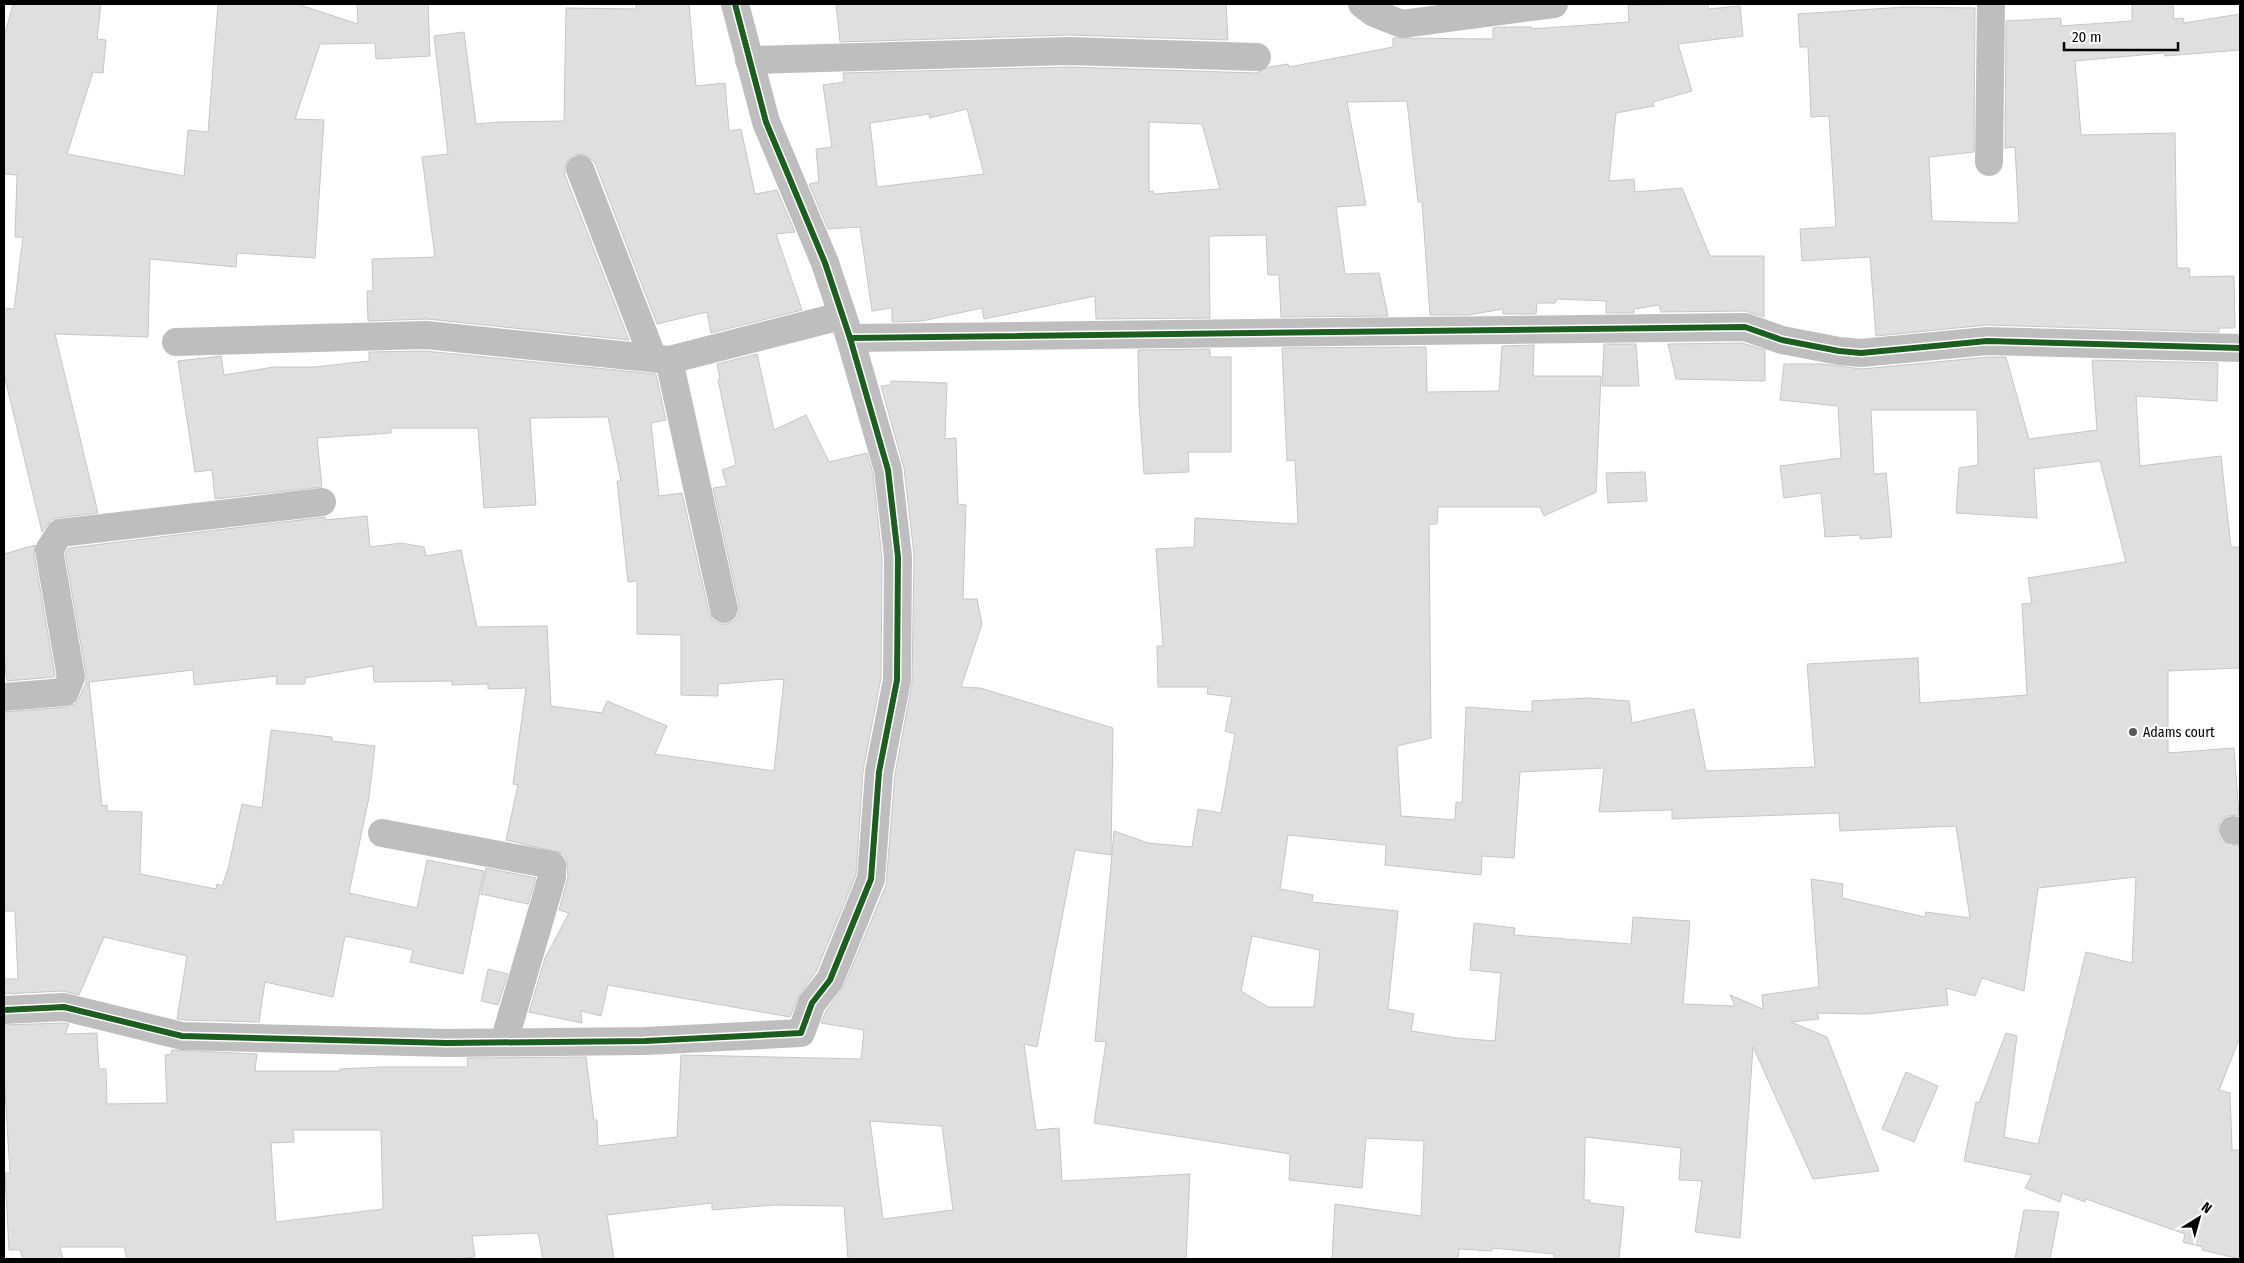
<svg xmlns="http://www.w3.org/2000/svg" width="2244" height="1263" font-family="'Fira Sans Condensed',sans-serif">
  <rect width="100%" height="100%" fill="#fff"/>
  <g fill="#dfdfdf" stroke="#c6c6c6" fill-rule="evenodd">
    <polygon points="13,4 101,4 97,39 106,40 103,73 93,72 67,154 184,176 188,130 208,132 218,4 297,4 358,24 357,4 428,4 430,56 376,59 375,43 320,44 295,119 324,120 315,258 237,253 236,267 150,259 148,337 55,334 98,513 58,518 51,520 42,532 4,374 4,308 14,309 23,237 15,237 17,175 4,174 4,38"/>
    <polygon points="636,4 689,4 696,86 725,83 729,131 741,129 755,194 777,190 795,232 776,234 802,310 711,333 707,312 657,324 595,163 589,157 582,154 574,155 568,160 565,167 565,175 629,340 427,319 368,321 367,291 373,291 372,259 435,257 422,157 448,154 434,36 464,32 476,124 500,122 564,121 566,8 636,9"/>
    <polygon points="836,4 1226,4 1228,40 1069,35 840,42"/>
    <path d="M1708,4v5l32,-3 3,30 -65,8 14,47 -39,11 1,4 -38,7 -7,68 25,-2 1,13 47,-4 28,68h54v61l-19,-6 -84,1 -2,-7 -25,4v4h-28v-12l-49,-2 -2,4h-18l-1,11h-33v-5l-35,6h-38l-8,-113h-4l-11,-101 -60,1 19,103 -30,2 9,67 34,-1 9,43 -107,1 -2,-42h-11l-2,-40 -57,1 1,82 -114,1 -1,-23 -111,23 -2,-11 -60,13 -30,1v-14l-20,3 -12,-84 -32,2 -19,-45 10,-2 -3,-33 16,-2 -9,-62 21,-3 -1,-9 226,-6 187,6 13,-6 19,-3 1,3 104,-20v-9l100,1v-11l7,-1h31v2l98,-7 -1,-17zM967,109l17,65 -107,13 -7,-64 59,-9 1,4zM1149,122l53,2 18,65 -66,5 -1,-3 -4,1z"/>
    <polygon points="2132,4 2173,4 2174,19 2183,18 2184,23 2240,14 2240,50 2165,56 2164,53 2075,61 2081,135 2175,133 2177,268 2189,268 2190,277 2234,276 2235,328 2219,328 2219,332 1987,325 1876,336 1870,257 1802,261 1800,229 1836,227 1829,116 1811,117 1808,47 1800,47 1798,14 1904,7 1975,8 1974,152 1929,157 1932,221 2017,223 2019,221 2015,147 2005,148 2006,21 2061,18 2061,26 2132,21"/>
    <polygon points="1742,343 1765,350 1765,381 1676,379 1668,344"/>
    <polygon points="1604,344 1636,344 1639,386 1602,386"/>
    <path d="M1534,345l-1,31h68l-5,116 -52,24 -4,-9h-102l-1,17h-8l2,214 -34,8 4,70 54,4 1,-18 6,1 4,-96 66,5v-11l56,-3 41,3 3,22 62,-14 12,62 109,-4 -8,-103 111,-6 2,45 107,-8 -5,-91 10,-1 -4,-25 98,-16 -26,-101 -66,8 3,49 -81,-5 3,-45 19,-3 -1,-55h-106l3,64 12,-1 6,64 -32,2v-4l-35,2 -4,-44 -37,5 -4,-32 61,-8 -3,-52 -58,-6 4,-36h39l39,5 126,-12h18l23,82 68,-9 -5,-70 126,3 -1,38 -81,-5 4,70 81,-10 10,91h9v121l-72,3v82l66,-5 5,67 -12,1 -7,5 -2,7v7l5,7 17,4v191l-21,53 11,3 2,57h8v109l-38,-9 1,-3 -20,-5 2,-8 -99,-35 -1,3 -23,-9 -2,9 -35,-14 7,-13 -68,-14 12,-59 3,1 27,-70 11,3 -13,101 34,7 48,-192 46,11 4,-86 -98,11 -14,103 -42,-13 -7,18 -29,-8 2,17 -81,9 -50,-1 2,6 -28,3 36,15 52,134 -66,8 -60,-132 -13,191 -45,-6 7,-51 -23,-1 2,-32 -96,-11 -1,63h6v3l34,4 -5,52h-65v-5l-62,-6v3l-33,-2 -1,10h-126l3,-55 86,12 3,-75 -58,-3 -4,50 -73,-8 1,-26 -196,-31 12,-81 -11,-1 19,-210 34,12 44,4 6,-38 23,4 14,-79 -10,-3 7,-34 -25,-3 1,-7h-50l-1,-41h6l-7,-97 38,-2 1,-29 103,6 -3,-64 -8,1 -5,-113 144,-1 1,45 72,-1 3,-45zM1604,768l-5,44 73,-2v9l167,-6 1,18 116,-5 14,92 -44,-6 -1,5 -83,-19 1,-14 -32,-5 8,108 -57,8 1,14 -33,-14 5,11 -52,-2 7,-83 -57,-4 -2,27 -117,-9 1,-7 -41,-5 -4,47 31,3 -6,68 -38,-3 -46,-7 3,-17 -26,-5 10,-98 -86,-9 1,-7 -33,-6 8,-54 98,10 -1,20 96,10 1,-19 32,2 6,-86zM1252,936l68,14 -6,57h-46l-27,-16z"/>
    <polygon points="1210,349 1210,357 1231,357 1231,452 1188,452 1189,472 1144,474 1139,403 1138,350"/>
    <polygon points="425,351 656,374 666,420 651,423 659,496 682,493 709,612 713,620 720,624 727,624 734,621 739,614 739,606 713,488 727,486 722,470 736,465 718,380 720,379 717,364 757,354 774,430 806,415 829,462 867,453 873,473 882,558 881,678 863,771 856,875 816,972 800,994 790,1017 608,985 601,1016 581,1011 582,1023 529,1012 545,958 569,913 559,910 568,877 566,858 562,853 506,840 518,785 513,784 526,688 488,689 488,684 452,685 452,681 374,682 373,666 305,678 305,684 276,684 277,676 194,685 193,670 89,682 102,806 107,805 107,811 142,812 140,874 216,889 217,884 222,886 228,869 242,804 262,808 271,730 332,737 332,741 375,746 369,797 349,893 417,908 427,860 484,871 463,974 410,962 413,950 345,936 333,997 265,982 259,1022 184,1020 177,1019 187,956 104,937 79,995 63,991 4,994 4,979 18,979 15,911 4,911 4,712 67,707 75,704 79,698 86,683 86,674 65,553 69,548 325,517 325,520 367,516 370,547 401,543 424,547 426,556 461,550 477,627 547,626 551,706 602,713 607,701 667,726 655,754 774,771 784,679 718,684 718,696 681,695 681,635 637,634 637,581 628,582 617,481 621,481 608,417 530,418 536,505 484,508 478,428 391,428 391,433 317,438 322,487 215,499 212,470 195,472 178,361 221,356 224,375 274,367 314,367 369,361 369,352"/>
    <path d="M891,381l56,2 -2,56 11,-1 2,66 8,1 -3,94h14l5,25 -21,63 19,1 133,40 -2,127 -36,-5 -38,197 -13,-3 12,86 23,-2 3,53 128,-7 -4,85h-338l-4,-53 -70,-1 -62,5v-7l-105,12 7,44h-71l-5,-26 -66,3 3,21 -21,2h-327l-3,-12h-64l3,12h-40l-3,-9h-11l-4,-77h5l-6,-99v-49l58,-2 7,1 -4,10 32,-1 2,36h7l1,35 60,-1 -2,-48 6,-1 1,-4 85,4 -2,17h85v-2l41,-2h87l-1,-9 119,-1 8,63h3l1,26 79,-9 4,-82 180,4 3,-29 -43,-7 5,-12 18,-25 42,-101 9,-111 17,-91 2,-128 -10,-87 -23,-82 10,-1zM870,1121l72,5 11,84 -70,9zM293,1130h88l2,79 -107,13 -5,-79 23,-1z"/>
    <polygon points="1645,472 1647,501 1608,503 1606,473"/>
    <polygon points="35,545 34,553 55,675 54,677 7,681 4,658 4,554"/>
    <polygon points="486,868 536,878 528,904 481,894"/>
    <polygon points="488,969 508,974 498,1005 481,1001"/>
    <polygon points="1906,1072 1938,1086 1914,1142 1882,1129"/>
    <polygon points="2024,1210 2059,1212 2050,1259 2015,1259"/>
  </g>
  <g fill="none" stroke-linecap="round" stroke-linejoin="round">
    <g stroke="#bebebe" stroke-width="28">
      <polyline points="1362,4 1374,13 1402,24 1554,4"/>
      <polyline points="749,60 1069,51 1257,57"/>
      <polyline points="1989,162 1991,4"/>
      <polyline points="580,169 653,358"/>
      <polyline points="850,338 1745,327 1782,340 1839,351 1861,353 1987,341 2240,348"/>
      <polyline points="176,342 426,335 669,360 841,316"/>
      <polyline points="669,360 724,609"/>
      <polyline points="4,697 65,692 71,677 49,550 60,533 322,502"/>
      <polyline points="2233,830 2240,831"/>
      <polyline points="382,833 552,865 552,877 504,1042"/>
      <polyline points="4,1010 64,1007 182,1036 447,1043 645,1041 801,1033 812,1003 830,980 871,879 879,772 897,680 898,557 888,470 850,338 825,263 766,122 735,4"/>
    </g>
    <g stroke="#fff" stroke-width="9">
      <g id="cycleway">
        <polyline points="850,338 1745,327 1782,340 1839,351 1861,353 1987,341 2240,348"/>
        <polyline points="4,1010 64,1007 182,1036 447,1043 645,1041 801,1033 812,1003 830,980 871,879 879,772 897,680 898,557 888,470 850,338 825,263 766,122 735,4"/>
      </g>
    </g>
    <use href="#cycleway" stroke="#1b5e20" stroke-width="6"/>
  </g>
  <circle fill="#595959" stroke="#fff" stroke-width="2" cx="2133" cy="732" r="5"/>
  <g text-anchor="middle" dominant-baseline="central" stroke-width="4.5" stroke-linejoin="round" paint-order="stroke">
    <g font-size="14" fill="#000" stroke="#fff" text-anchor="start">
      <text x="2143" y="732">Adams court</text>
    </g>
  </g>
  <rect width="2244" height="1263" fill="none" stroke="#000000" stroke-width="10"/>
  <g transform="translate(2199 1218) rotate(37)" stroke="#ffffff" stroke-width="4" paint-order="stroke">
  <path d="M0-4L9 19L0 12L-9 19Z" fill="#000000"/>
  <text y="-8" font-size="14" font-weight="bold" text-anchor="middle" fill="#000000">N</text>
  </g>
  <path d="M2064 42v8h114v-8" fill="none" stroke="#000000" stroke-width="2.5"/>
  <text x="2072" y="42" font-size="15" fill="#000000" stroke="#ffffff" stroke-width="4" paint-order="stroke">20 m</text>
</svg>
